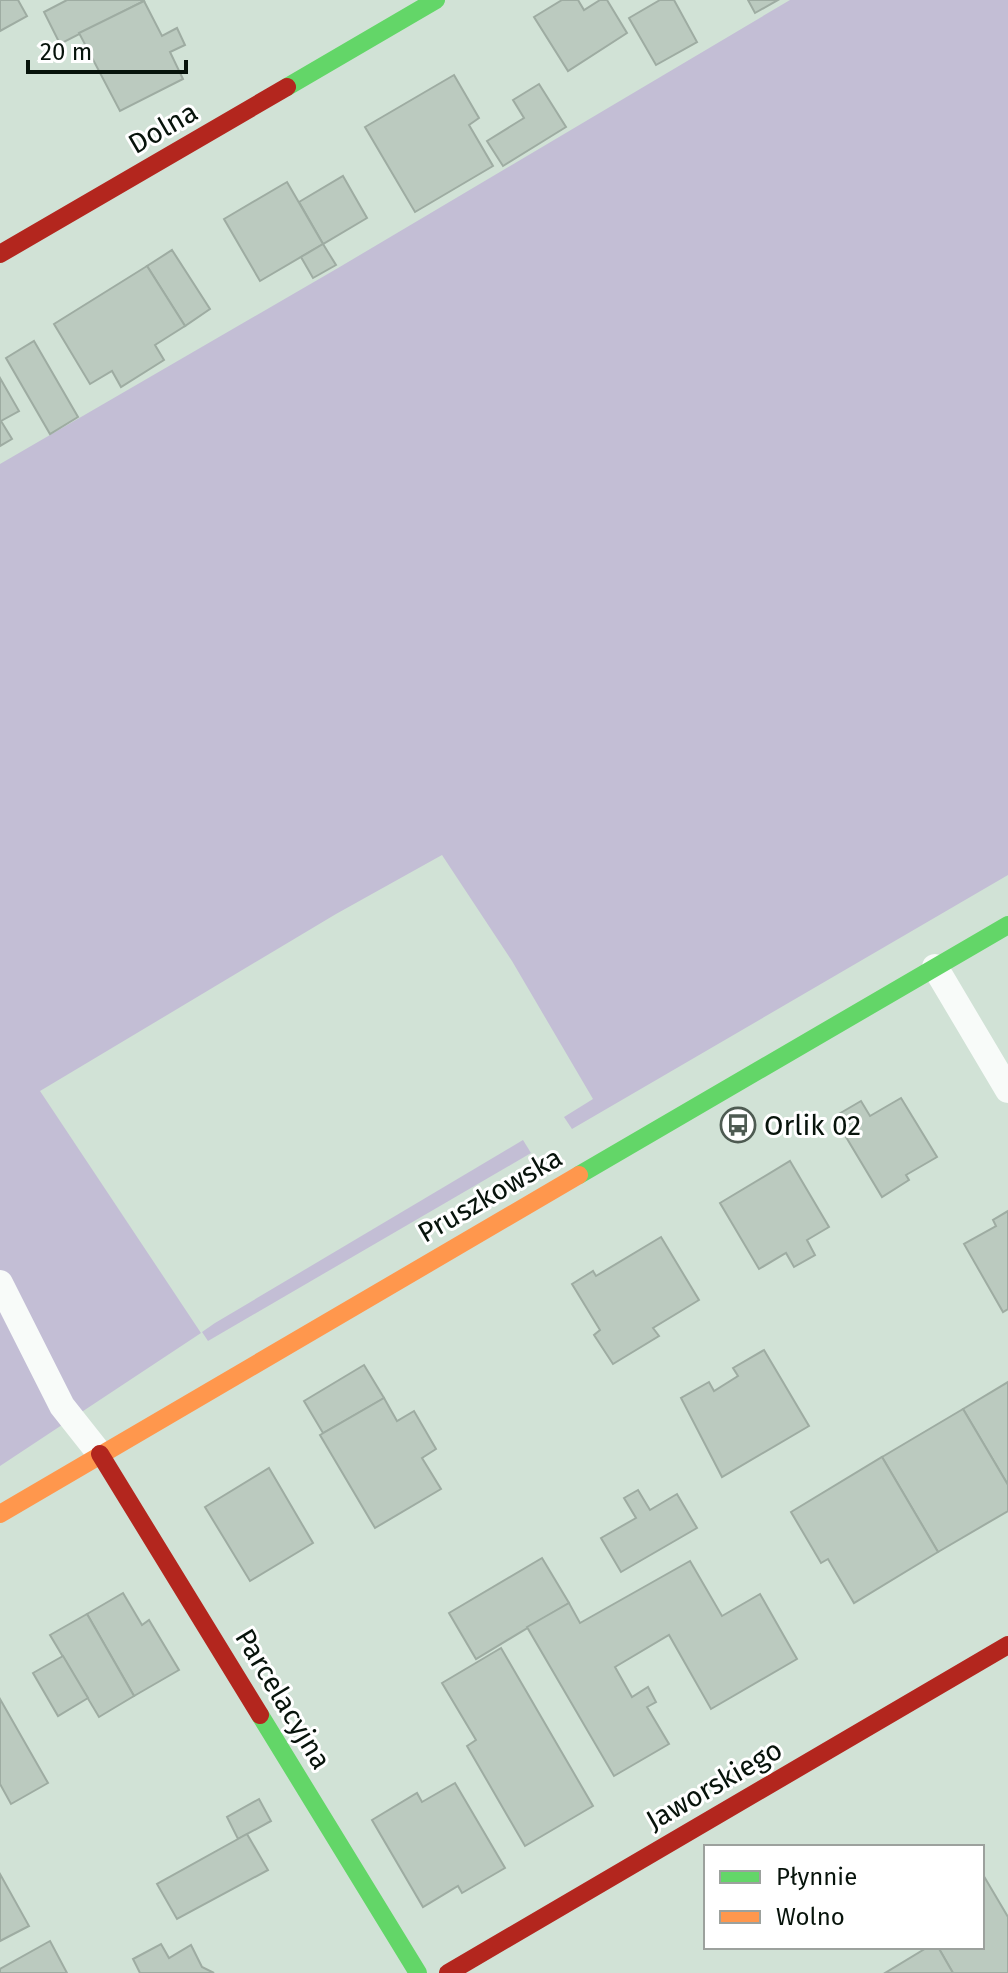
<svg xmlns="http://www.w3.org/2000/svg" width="1008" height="1973" font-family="'Fira Sans',sans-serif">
  <rect width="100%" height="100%" fill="#d1e2d6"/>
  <g fill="#c3bed5">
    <polygon points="790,0 1008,0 1008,875 572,1129 564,1117 593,1099 512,961 442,855 336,914 40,1091 201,1333 0,1466 0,464 338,268"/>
    <polygon points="523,1140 531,1153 208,1341 202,1332 215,1323"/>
  </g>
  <g fill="#bbcabf" stroke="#9eaca2" stroke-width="2">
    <polygon points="0,0 18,0 27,16 0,31"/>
    <polygon points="67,0 143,0 144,1 60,44 44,12"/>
    <polygon points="562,0 578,0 584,10 600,0 607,0 627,33 568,71 534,17"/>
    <polygon points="660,0 674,0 697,42 656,65 629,18"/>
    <polygon points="748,0 778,0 755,13"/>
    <polygon points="144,1 162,36 177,28 185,45 170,52 183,79 120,111 79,33"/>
    <polygon points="454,75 479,118 469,125 493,166 415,212 365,127"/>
    <polygon points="539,84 566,127 503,166 487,141 524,118 513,100"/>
    <polygon points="343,176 367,218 323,244 299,202"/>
    <polygon points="287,182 323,244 260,281 224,219"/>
    <polygon points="323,244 336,265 313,278 301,257"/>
    <polygon points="172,250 210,309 185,326 147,266"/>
    <polygon points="147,266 185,326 155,345 164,360 121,387 112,371 90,384 54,324"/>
    <polygon points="34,341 78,417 50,434 6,358"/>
    <polygon points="0,378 19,411 1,421 12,439 0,446"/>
    <polygon points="901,1098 937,1157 906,1175 909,1180 882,1197 843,1132 846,1131 837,1115 861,1101 870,1116"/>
    <polygon points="790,1161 829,1227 807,1240 815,1255 794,1267 786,1253 759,1269 720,1203"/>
    <polygon points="1008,1211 1008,1309 1003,1312 964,1244 996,1226 993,1220"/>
    <polygon points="661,1237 699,1300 653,1328 659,1336 613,1364 594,1335 600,1330 572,1284 593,1271 596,1276"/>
    <polygon points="764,1350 809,1426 722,1477 681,1398 709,1382 714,1391 738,1376 733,1368"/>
    <polygon points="364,1365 384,1398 323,1433 304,1401"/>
    <polygon points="1008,1382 1008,1485 963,1409"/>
    <polygon points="384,1398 397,1421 414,1411 436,1449 422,1458 441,1489 375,1528 320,1435"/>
    <polygon points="963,1409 1008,1485 1008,1511 938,1552 882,1457"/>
    <polygon points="882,1457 938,1552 854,1603 828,1559 821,1563 791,1512"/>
    <polygon points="269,1468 313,1543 250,1581 205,1507"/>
    <polygon points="638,1490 650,1510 677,1494 697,1528 621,1572 601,1538 636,1518 624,1498"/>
    <polygon points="542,1558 569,1603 476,1659 449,1613"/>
    <polygon points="690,1561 722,1616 760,1594 797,1659 711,1709 669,1635 615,1667 632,1697 648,1687 656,1702 647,1707 669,1744 614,1776 527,1627 569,1603 580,1623"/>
    <polygon points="123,1593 142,1625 149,1620 179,1670 134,1696 87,1614"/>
    <polygon points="87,1614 134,1696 99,1717 50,1635"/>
    <polygon points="501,1648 593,1806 525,1846 467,1746 476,1740 442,1683"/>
    <polygon points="63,1656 88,1698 58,1716 33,1673"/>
    <polygon points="0,1699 48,1783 11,1804 0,1784"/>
    <polygon points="455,1783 505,1868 462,1893 458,1886 423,1907 372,1820 417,1793 422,1802"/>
    <polygon points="259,1799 271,1821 238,1839 227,1817"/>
    <polygon points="247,1834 268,1870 177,1919 157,1884"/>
    <polygon points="982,1873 1008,1917 1008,1973 953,1973 938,1947 982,1947"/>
    <polygon points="0,1874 29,1926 0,1941"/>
    <polygon points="50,1941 67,1973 0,1973 0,1969"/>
    <polygon points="161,1944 169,1958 191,1945 202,1967 214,1973 140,1973 133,1959"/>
    <polygon points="928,1947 938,1947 953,1973 885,1973"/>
  </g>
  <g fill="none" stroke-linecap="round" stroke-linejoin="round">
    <g stroke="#f8fbf9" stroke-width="26">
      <polyline points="935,967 1008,1090"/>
      <polyline points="0,1283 62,1406 100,1454"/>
    </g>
    <g stroke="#63d668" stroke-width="18">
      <polyline points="287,87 436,0"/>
      <polyline points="579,1175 1008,925"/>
      <polyline points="260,1715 418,1973"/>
    </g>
    <polyline stroke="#ff974d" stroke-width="18" points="0,1514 579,1175"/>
    <g stroke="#b3261e" stroke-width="18">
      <polyline points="0,254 287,87"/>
      <polyline points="100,1454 260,1715"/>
      <polyline points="448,1973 1008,1645"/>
    </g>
  </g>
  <defs>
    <g id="bus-ring" transform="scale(1.8)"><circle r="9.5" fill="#fff" stroke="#4e5b52" stroke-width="1.5"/><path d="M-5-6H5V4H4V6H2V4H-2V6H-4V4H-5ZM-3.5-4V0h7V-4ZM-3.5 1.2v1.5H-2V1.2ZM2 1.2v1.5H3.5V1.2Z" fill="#4e5b52"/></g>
  </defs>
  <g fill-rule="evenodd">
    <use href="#bus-ring" x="738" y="1125"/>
  </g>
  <g text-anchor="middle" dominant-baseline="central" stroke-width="6" stroke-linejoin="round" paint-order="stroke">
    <g font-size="28" fill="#07130b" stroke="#fff">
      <text transform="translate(163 128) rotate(-30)">Dolna</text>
      <text transform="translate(490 1195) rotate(-30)">Pruszkowska</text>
      <text transform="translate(283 1699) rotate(59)">Parcelacyjna</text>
      <text transform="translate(714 1785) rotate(-30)">Jaworskiego</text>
    </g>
    <g font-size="28" fill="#07130b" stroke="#fff" text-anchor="start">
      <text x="764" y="1125">Orlik 02</text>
    </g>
  </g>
  <rect x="704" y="1845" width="280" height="104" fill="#ffffff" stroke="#9ca19d" stroke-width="2"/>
  <rect x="720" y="1871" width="40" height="12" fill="#63d668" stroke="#9ca19d" stroke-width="2"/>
  <text x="776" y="1885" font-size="24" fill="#07130b">Płynnie</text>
  <rect x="720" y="1911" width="40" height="12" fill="#ff974d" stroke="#9ca19d" stroke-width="2"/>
  <text x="776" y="1925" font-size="24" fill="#07130b">Wolno</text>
  <path d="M28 60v12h158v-12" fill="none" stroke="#07130b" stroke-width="4"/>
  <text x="40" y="60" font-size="24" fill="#07130b" stroke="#ffffff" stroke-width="6" paint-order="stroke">20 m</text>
</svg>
